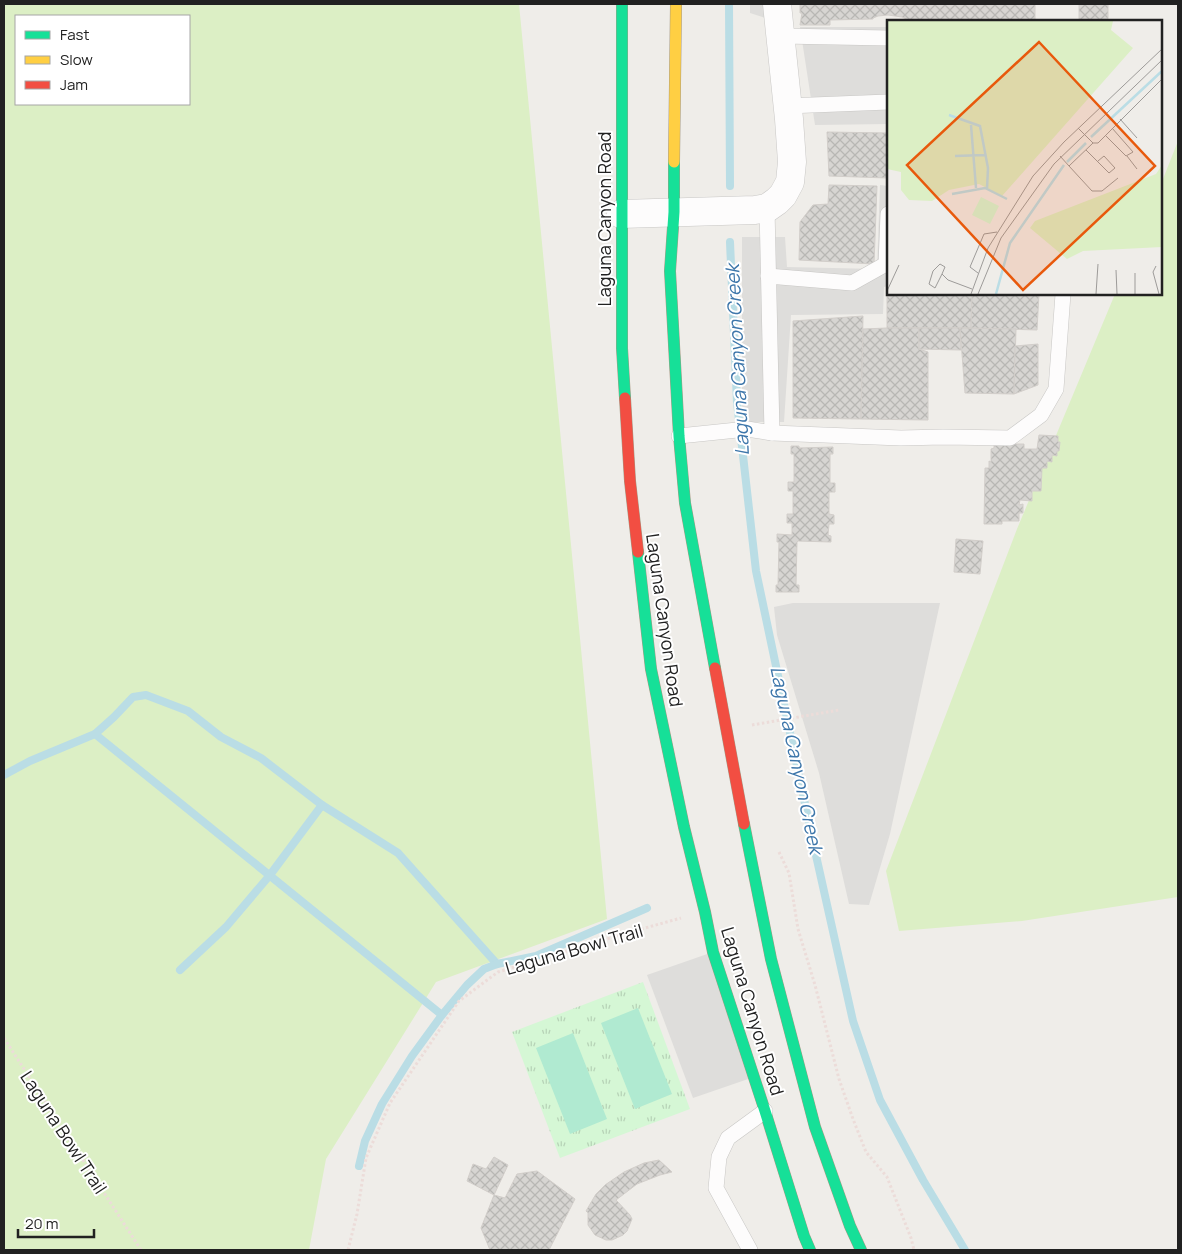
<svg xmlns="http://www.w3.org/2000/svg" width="1182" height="1254" font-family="Manrope,sans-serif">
  <defs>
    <pattern id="park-tufts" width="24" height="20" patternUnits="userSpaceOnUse" patternTransform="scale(1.25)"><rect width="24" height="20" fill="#d5f7d5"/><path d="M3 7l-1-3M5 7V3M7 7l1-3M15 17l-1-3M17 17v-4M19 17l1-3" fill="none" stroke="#b7d3b7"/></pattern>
    <pattern id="building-cross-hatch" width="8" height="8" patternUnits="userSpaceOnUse" patternTransform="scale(1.25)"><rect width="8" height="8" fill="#d7d5d2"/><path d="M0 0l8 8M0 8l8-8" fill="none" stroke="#b8b7b4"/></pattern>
  </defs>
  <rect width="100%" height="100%" fill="#efede9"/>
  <g fill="#dedddb">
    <polygon points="750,4 786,4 787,25 750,13"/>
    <polygon points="800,27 888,27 888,124 815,125"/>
    <polygon points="880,185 888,186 888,286 884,287 883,314 791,315 784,422 742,422 742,237 785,237 787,267 877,269"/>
    <polygon points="793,603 940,603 890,834 869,905 849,904 819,773 777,635 774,607"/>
    <polygon points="713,952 754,1077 693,1098 647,975"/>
  </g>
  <g fill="#dcefc5" fill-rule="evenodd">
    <path d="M4,4h515l88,915 -171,63 -110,177 -17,91h-305zM16,16h173v88h-173z"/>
    <polygon points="1178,141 1178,897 1022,921 899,931 886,871 1017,529 1115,294 1161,294 1161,184"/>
  </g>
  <polygon fill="url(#park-tufts)" points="643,982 690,1109 560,1158 512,1032"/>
  <g fill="#b0ead1">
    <polygon points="638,1008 672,1094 635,1109 601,1023"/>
    <polygon points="573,1033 607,1119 570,1134 536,1048"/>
  </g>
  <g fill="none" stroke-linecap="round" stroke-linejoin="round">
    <g stroke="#badde5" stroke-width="8">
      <polyline points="729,4 730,186"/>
      <polyline points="730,242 737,402 756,571 813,842 853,1021 880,1100 923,1180 965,1250"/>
      <polyline points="95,734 442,1015"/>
      <polyline points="4,775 30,761 95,734 114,717 133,697 146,695 188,711 221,737 261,758 322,805 398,853 497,964"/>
      <polyline points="180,970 226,927 270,875 322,805"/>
      <polyline points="359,1166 365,1141 382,1104 412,1056 442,1015 467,985 484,969 497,964 536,956 647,908"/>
    </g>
  </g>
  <g fill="url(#building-cross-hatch)" stroke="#d2ceca">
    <polygon points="800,4 1035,4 1035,21 911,21 902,17 888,15 878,16 873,18 873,19 830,20 830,25 800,25 802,13 800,13"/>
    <polygon points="1079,4 1108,4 1108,21 1074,21 1079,21"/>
    <polygon points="827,132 888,133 888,178 829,176"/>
    <polygon points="829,185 877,186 874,264 799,260 800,222 813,205 828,204"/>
    <polygon points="887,289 888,289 888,294 972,294 971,328 887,328"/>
    <polygon points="972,294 1039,294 1037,330 971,328"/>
    <polygon points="863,316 861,419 793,418 793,321"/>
    <polygon points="887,328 919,328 919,349 928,352 928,420 861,419 863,329"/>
    <polygon points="919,328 960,328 961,350 919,349"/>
    <polygon points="960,328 1016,329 1014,394 965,393"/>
    <polygon points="1038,344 1038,385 1014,394 1015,346"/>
    <polygon points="1039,435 1058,436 1058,442 1060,442 1059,451 1057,451 1057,456 1052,455 1052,462 1047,461 1047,468 1042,468 1041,491 1032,491 1032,501 1020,500 1019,505 1023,504 1023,513 1019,513 1019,521 1002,521 1002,524 984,524 985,468 989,468 989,461 991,462 991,449 994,448 994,444 1024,444 1024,449 1037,449"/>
    <polygon points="791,446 799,446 799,448 833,447 833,454 830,454 830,483 835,483 835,492 829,492 829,514 834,515 834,524 829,524 828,535 831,536 831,542 798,541 797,542 796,585 799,585 799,592 776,592 776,585 778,585 779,542 777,542 777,534 792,535 792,523 787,523 787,514 793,514 793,491 788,491 788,482 794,482 794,454 791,454"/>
    <polygon points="956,539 983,541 980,574 954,572"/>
    <polygon points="494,1157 508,1165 494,1195 467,1181 473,1164 486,1169"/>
    <polygon points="659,1160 672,1172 660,1175 637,1184 616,1200 630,1215 632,1219 627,1231 623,1235 612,1240 606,1240 595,1235 588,1225 588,1213 586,1211 596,1194 605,1185 624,1172 644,1163"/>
    <polygon points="537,1171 575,1199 549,1250 490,1250 481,1228 494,1195 505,1198 517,1174"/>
  </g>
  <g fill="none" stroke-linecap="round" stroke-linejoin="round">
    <g stroke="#c8c7c5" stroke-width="16">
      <g id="lane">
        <polyline points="781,36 888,38"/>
        <polyline points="787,106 888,102"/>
        <polyline points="886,264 888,214"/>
        <polyline points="768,276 852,283 886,264 888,264"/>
        <polyline points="772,433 901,438 943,437 1010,438 1041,415 1056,389 1063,294"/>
        <polyline points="679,436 747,429 772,433 767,208"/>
        <polyline points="750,1250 716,1188 719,1157 728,1138 765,1111"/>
      </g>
    </g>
    <g stroke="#c8c7c5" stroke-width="29">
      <polyline id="street" points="621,214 755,210 767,208 777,201 783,195 790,182 792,162 789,119 777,4"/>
    </g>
    <g stroke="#a69a85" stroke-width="12">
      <g id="fast">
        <polyline points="622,4 622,348 625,398"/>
        <polyline points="674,162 674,212 670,271 679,436 685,503 715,668"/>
        <polyline points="638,552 651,669 684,827 705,912 713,952 765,1111 804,1236 810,1250"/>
        <polyline points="744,824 771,959 815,1127 850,1226 861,1250"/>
      </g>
    </g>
    <g stroke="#a69a85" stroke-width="12">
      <polyline id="slow" points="674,162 676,4"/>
    </g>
    <g stroke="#a69a85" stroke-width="12">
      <g id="jam">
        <polyline points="625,398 630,481 638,552"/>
        <polyline points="715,668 744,824"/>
      </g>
    </g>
    <g stroke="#ecdcd9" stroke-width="3" stroke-dasharray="2.5 2.5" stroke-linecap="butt">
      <polyline points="752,725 839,710"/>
      <polyline points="779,852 789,873 798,929 815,985 839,1079 853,1119 866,1152 887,1177 911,1238 914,1250"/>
      <polyline points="4,1038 141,1250"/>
      <polyline points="348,1250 357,1214 366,1158 390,1103 459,1001 498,972 620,935 681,918"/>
    </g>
    <use href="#lane" stroke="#fdfcfc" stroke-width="15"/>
    <use href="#street" stroke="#fdfcfc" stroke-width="28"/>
    <use href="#fast" stroke="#16e098" stroke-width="11"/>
    <use href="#slow" stroke="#ffcf43" stroke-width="11"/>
    <use href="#jam" stroke="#f24e42" stroke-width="11"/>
  </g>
  <g text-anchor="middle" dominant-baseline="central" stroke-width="4" stroke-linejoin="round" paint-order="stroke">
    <g font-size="18" fill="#212121" stroke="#fff">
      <text transform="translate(604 219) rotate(-90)">Laguna Canyon Road</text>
      <text transform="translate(665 620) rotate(82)">Laguna Canyon Road</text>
      <text transform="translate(574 949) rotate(-16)">Laguna Bowl Trail</text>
      <text transform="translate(753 1011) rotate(73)">Laguna Canyon Road</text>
      <text transform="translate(64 1132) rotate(57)">Laguna Bowl Trail</text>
    </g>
    <g font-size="19" font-style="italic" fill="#3d76aa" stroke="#fff">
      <text transform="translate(737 360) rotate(-93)">Laguna Canyon Creek</text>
      <text transform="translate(797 760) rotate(78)">Laguna Canyon Creek</text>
    </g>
  </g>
  <g transform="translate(887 20)">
    <rect width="275" height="275" fill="#efede9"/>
    <path d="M0,1h226l-2,9 22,18 -131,148 -23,-12 -30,6 -17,11 -23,-1 -8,-10v-18l-14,-3zM275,145v82l-79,4 -16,8 -37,-31 5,-7 121,-47z" fill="#dcefc5"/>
    <path d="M94,177l18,9 -9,18 -18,-9z" fill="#d5f7d5"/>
    <path fill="none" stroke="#badde5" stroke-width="2.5" d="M62,95l31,11 8,42 -1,21M84,105l5,63M204,117l71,-66M68,136l30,-1M180,142l19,-19M65,174l33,-6 22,11M109,274l14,-51 54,-78"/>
    <path fill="none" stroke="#9d9b99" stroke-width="1" d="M233,99l17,19M191,108l15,15h5l64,-64M218,115l21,21 7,-4 -21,-24M199,130l23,23 6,-5 -11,-12 -6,5M173,136l9,10 24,-23M240,136l10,13M182,146l23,25h10l16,-13M269,246l-3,6 6,22M229,250l1,24M91,253l-8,-6 14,-33 13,-2M248,253v21M55,254l-7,14 -6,-4 4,-13 7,-7 5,3 -3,7 6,6 24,9M0,271l12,-26M84,274l17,-46 45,-72 31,-34 98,-93M91,274l23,-56 53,-74 108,-104M209,274l2,-30"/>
    <path fill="#e8590c" fill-opacity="0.15" stroke="#e8590c" stroke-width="2.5" d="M152,22l116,124 -132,124 -116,-125z"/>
    <rect width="275" height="275" fill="none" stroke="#212121" stroke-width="2.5"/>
  </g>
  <rect width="1182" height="1254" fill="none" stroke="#212121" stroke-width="10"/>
  <rect x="15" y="15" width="175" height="90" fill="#ffffff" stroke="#a6a6a6"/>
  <rect x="25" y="31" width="25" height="8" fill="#16e098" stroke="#a6a6a6"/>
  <text x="60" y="40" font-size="15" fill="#212121">Fast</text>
  <rect x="25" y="56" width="25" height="8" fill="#ffcf43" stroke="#a6a6a6"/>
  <text x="60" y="65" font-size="15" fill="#212121">Slow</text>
  <rect x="25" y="81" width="25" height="8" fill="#f24e42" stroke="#a6a6a6"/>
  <text x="60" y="90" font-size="15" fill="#212121">Jam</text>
  <path d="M18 1229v8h76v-8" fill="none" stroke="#212121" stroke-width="2.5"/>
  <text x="25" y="1229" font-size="15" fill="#212121" stroke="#ffffff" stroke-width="4" paint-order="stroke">20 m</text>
</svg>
